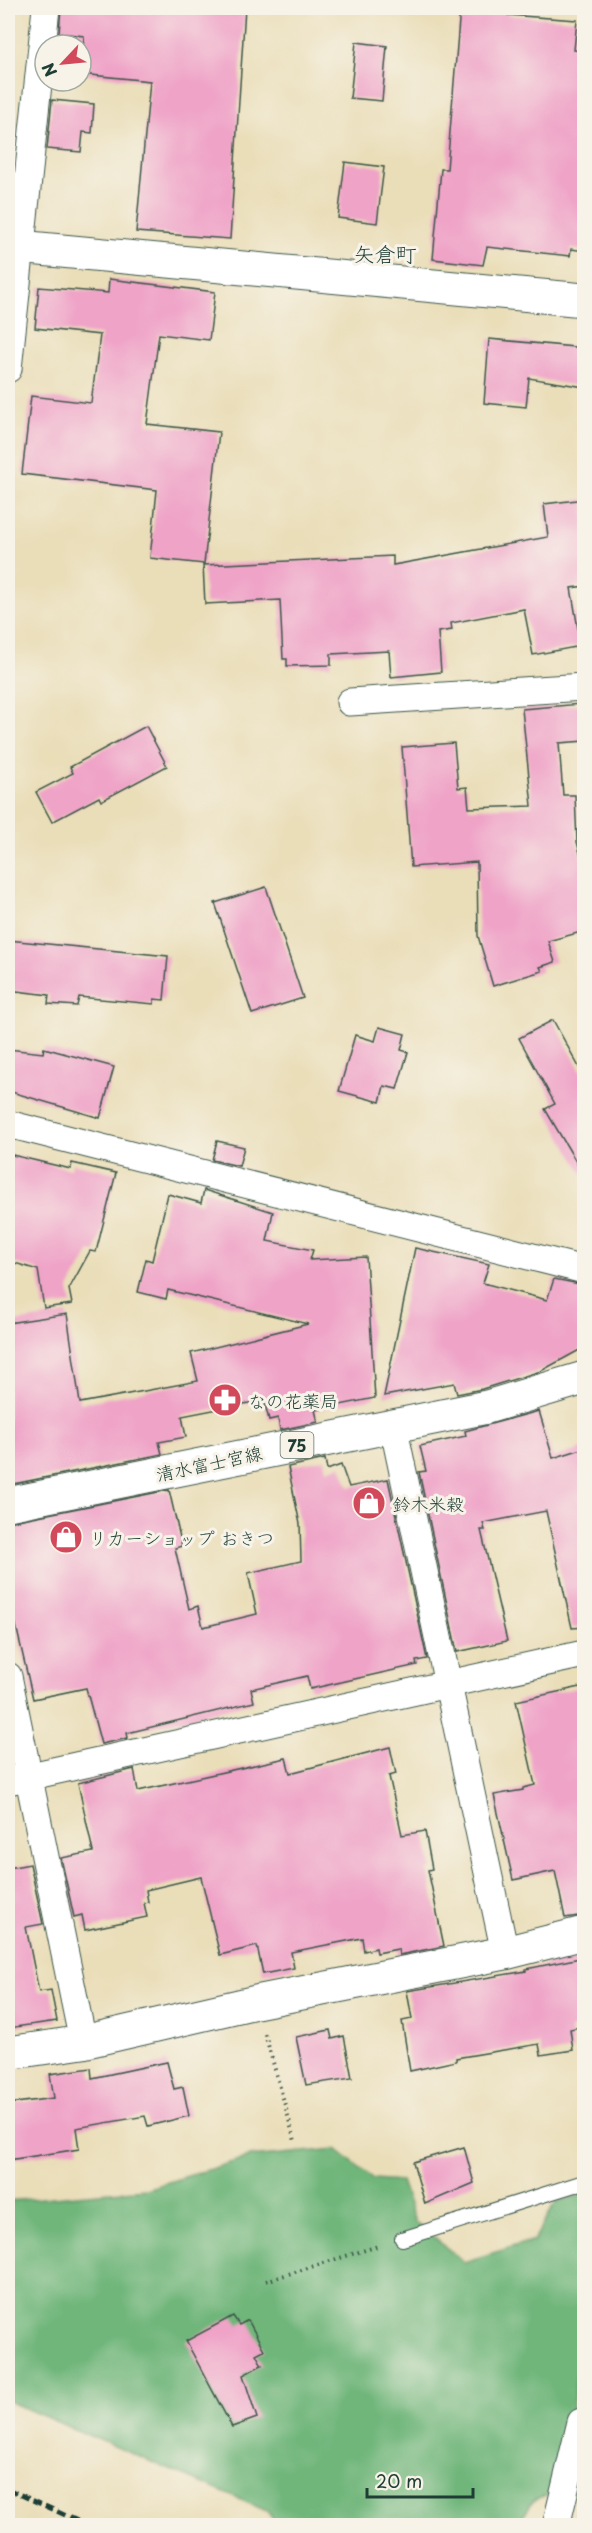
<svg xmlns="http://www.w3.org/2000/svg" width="592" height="2533" font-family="'Playpen Sans','Klee One',sans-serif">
  <rect width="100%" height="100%" fill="#f7f3e8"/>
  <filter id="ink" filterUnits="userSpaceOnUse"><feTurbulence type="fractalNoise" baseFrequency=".0167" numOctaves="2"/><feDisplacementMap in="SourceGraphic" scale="12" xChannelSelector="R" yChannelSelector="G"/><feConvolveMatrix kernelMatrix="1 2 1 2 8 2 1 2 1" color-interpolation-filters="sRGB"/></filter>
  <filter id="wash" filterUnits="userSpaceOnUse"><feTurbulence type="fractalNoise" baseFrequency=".008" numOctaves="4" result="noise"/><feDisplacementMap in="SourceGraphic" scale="24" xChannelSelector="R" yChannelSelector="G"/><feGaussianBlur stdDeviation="1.35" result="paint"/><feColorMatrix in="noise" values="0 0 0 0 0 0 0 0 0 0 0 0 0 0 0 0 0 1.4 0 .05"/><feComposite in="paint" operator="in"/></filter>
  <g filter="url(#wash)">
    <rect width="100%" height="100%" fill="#eadeb9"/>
    <polygon fill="#6fb67a" stroke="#477a57" stroke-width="1.5" points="336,2149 373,2179 401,2181 415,2222 464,2262 534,2240 556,2202 584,2194 584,2316 571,2418 553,2493 535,2499 516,2525 277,2525 267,2511 8,2401 8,2201 146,2189 249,2157"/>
    <g id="blocks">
      <g fill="#efa3c7">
        <polygon points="61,8 245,8 230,239 136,232 150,81 81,74 84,36 59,33"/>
        <polygon points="460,8 508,8 508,15 577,20 574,50 585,51 585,251 571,249 570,256 487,247 483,265 433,259 441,169 447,169"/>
        <polygon points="356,42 387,46 382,101 350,98"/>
        <polygon points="52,100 94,104 92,133 83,132 81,152 47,149"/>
        <polygon points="345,162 384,167 377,223 338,218"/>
        <polygon points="109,279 215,292 209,340 159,334 147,424 219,432 204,564 150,558 157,490 22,474 31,396 91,403 100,335 35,328 39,287 108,293"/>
        <polygon points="489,339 585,348 585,387 529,378 526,407 484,403"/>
        <polygon points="585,499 585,586 571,588 581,646 533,655 524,609 451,623 452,630 438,632 441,672 391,677 389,651 331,654 331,665 287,666 287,659 283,659 280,600 205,604 203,565 393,556 393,565 548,537 544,504"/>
        <polygon points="581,704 585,741 559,743 563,795 575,795 577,842 585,871 585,931 548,941 555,962 540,967 542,971 493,986 478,936 477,862 411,867 402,747 454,743 458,788 467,787 469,808 532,806 522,709"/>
        <polygon points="146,726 167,766 101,801 99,797 52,822 36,792 73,773 70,767"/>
        <polygon points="266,887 303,998 252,1014 215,903"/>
        <polygon points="8,940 168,956 164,1000 154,999 154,1004 79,997 77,1006 48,1004 49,995 8,990"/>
        <polygon points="553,1020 585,1078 585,1177 545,1109 555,1104 519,1038"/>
        <polygon points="379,1027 405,1034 401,1050 408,1052 397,1089 384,1086 380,1102 339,1091 355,1035 375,1041"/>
        <polygon points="44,1048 114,1067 100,1118 8,1091 8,1049 43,1053"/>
        <polygon points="217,1141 244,1147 239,1166 212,1160"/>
        <polygon points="8,1154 71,1169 72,1163 116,1173 96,1252 90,1251 69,1289 72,1304 44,1308 38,1270 8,1261"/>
        <polygon points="204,1190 273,1212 267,1241 313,1250 310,1260 366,1257 375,1398 315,1410 318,1422 280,1430 278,1418 269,1420 264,1400 182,1416 186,1437 159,1442 162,1454 8,1485 8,1323 67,1314 80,1403 198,1381 191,1353 308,1324 168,1290 166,1299 138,1292 146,1259 152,1261 168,1194 201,1203"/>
        <polygon points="415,1248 489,1264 483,1283 547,1300 554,1279 585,1285 585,1347 541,1371 482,1389 457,1394 454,1383 384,1396"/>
        <polygon points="539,1411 553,1458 585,1448 585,1627 572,1628 546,1511 483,1523 485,1530 481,1530 507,1641 457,1652 419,1472 426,1471 420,1446 466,1436 465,1431"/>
        <polygon points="325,1459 327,1470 341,1465 349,1487 388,1479 427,1659 416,1661 417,1665 310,1689 307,1676 251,1689 254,1702 127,1733 128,1738 101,1744 86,1688 33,1699 8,1591 8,1522 169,1490 182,1546 175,1548 189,1609 198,1606 203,1627 257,1614 248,1573 301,1561 300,1524 288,1467"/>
        <polygon points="585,1686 585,1915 565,1918 555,1871 513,1880 494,1795 523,1790 523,1788 535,1785 516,1701"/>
        <polygon points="390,1747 396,1774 389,1776 402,1835 425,1831 432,1869 428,1870 444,1946 399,1955 398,1949 377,1953 376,1948 364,1951 362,1938 291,1952 294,1968 263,1974 257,1946 220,1955 201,1877 146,1890 148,1902 144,1903 147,1917 85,1930 82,1915 74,1917 61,1858 93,1852 78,1783 134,1769 138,1791 286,1758 290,1773"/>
        <polygon points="30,1864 43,1924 26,1927 39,1992 51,1990 57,2021 8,2028 8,1868"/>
        <polygon points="585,1957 585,2026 570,2029 573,2050 541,2055 539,2044 456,2058 456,2061 410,2071 402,2021 412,2019 407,1991 526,1971 526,1969"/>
        <polygon points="330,2030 332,2039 344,2036 352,2078 306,2085 296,2037"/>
        <polygon points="167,2062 174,2089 183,2087 189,2116 148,2126 145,2116 76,2128 79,2149 8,2160 8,2104 54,2098 50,2074 91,2068 92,2078"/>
        <polygon points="464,2147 474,2183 425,2204 413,2162"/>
        <polygon points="233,2316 239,2325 248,2320 264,2350 256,2354 262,2365 243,2375 257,2418 232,2427 186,2341"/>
      </g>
    </g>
  </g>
  <g filter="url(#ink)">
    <use href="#blocks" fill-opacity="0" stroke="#3d5548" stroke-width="1.5"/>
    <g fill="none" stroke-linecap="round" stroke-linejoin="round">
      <g stroke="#3d5548" stroke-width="16">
        <polyline id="service" points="402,2239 584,2182"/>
      </g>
      <g stroke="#3d5548" stroke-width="29">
        <g id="minor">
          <polyline points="8,369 46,8"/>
          <polyline points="350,702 584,687"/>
          <polyline points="8,1124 584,1270"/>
          <polyline points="393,1425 505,1953"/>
          <polyline points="8,1676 83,2042"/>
          <polyline points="8,1781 584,1654"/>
          <polyline points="556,2526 581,2422 584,2424"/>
        </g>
      </g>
      <g stroke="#3d5548" stroke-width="35">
        <g id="tertiary">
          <polyline points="8,246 584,300"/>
          <polyline points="8,2053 83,2042 256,2002 505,1953 584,1933"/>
        </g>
      </g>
      <g stroke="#3d5548" stroke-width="35">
        <polyline id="primary" points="8,1504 487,1407 584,1378"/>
      </g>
      <g stroke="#3d5548" stroke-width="4" stroke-dasharray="1.5 4.5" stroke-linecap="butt">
        <polyline points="265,2034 295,2141"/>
        <polyline points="266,2281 378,2246"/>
      </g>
      <use href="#service" stroke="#fff" stroke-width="14"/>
      <use href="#minor" stroke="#fff" stroke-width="27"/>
      <use href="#tertiary" stroke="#fff" stroke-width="33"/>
      <use href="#primary" stroke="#fff" stroke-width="33"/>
      <g stroke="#1f3d34" stroke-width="4.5" stroke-dasharray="9 4.5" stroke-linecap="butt">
        <polyline points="8,2489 89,2526"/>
        <polyline points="8,2517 28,2526"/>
      </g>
    </g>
  </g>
  <defs>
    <g id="pharmacy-disc" transform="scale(1.725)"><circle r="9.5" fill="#d1495b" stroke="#f7f3e8"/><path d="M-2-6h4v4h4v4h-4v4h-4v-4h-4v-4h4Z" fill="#fff"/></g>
    <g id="shop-disc" transform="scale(1.725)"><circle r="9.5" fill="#d1495b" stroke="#f7f3e8"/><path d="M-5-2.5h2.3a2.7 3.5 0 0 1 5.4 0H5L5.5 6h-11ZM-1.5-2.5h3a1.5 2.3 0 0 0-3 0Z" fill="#fff"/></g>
  </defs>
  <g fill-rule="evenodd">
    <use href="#pharmacy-disc" x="225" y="1400"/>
    <use href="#shop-disc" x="369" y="1503"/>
    <use href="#shop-disc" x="66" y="1537"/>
  </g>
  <g text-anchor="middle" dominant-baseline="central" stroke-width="6" stroke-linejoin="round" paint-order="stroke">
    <rect fill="#f7f3e8" stroke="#60746a" stroke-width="1.5" x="280.5" y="1432" width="33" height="26" rx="4.5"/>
    <g font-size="16" font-weight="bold" fill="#1f3d34">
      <text x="297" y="1445">75</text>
    </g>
    <g font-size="18" fill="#1f3d34" stroke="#f7f3e8" text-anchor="start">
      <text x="248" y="1400">なの花薬局</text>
      <text x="392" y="1503">鈴木米穀</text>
      <text x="89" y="1537">リカーショップ おきつ</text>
    </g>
    <g font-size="18" fill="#1f3d34" stroke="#f7f3e8">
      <text transform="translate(209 1463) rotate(-12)">清水富士宮線</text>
    </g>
    <g font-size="21" fill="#1f3d34" stroke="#f7f3e8">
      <text x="385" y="253">矢倉町</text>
    </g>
  </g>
  <rect width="592" height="2533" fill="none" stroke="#f7f3e8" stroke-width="30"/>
  <g transform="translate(63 63) rotate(244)"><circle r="28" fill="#f7f3e8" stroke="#a1aaa0" stroke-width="1.5"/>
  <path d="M0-4.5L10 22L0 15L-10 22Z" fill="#d1495b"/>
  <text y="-9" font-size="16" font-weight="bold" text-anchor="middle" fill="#1f3d34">N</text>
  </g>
  <path d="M367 2488v9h106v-9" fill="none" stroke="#1f3d34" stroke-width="3"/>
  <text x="376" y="2488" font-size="18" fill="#1f3d34" stroke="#f7f3e8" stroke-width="4.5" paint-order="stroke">20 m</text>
</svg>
